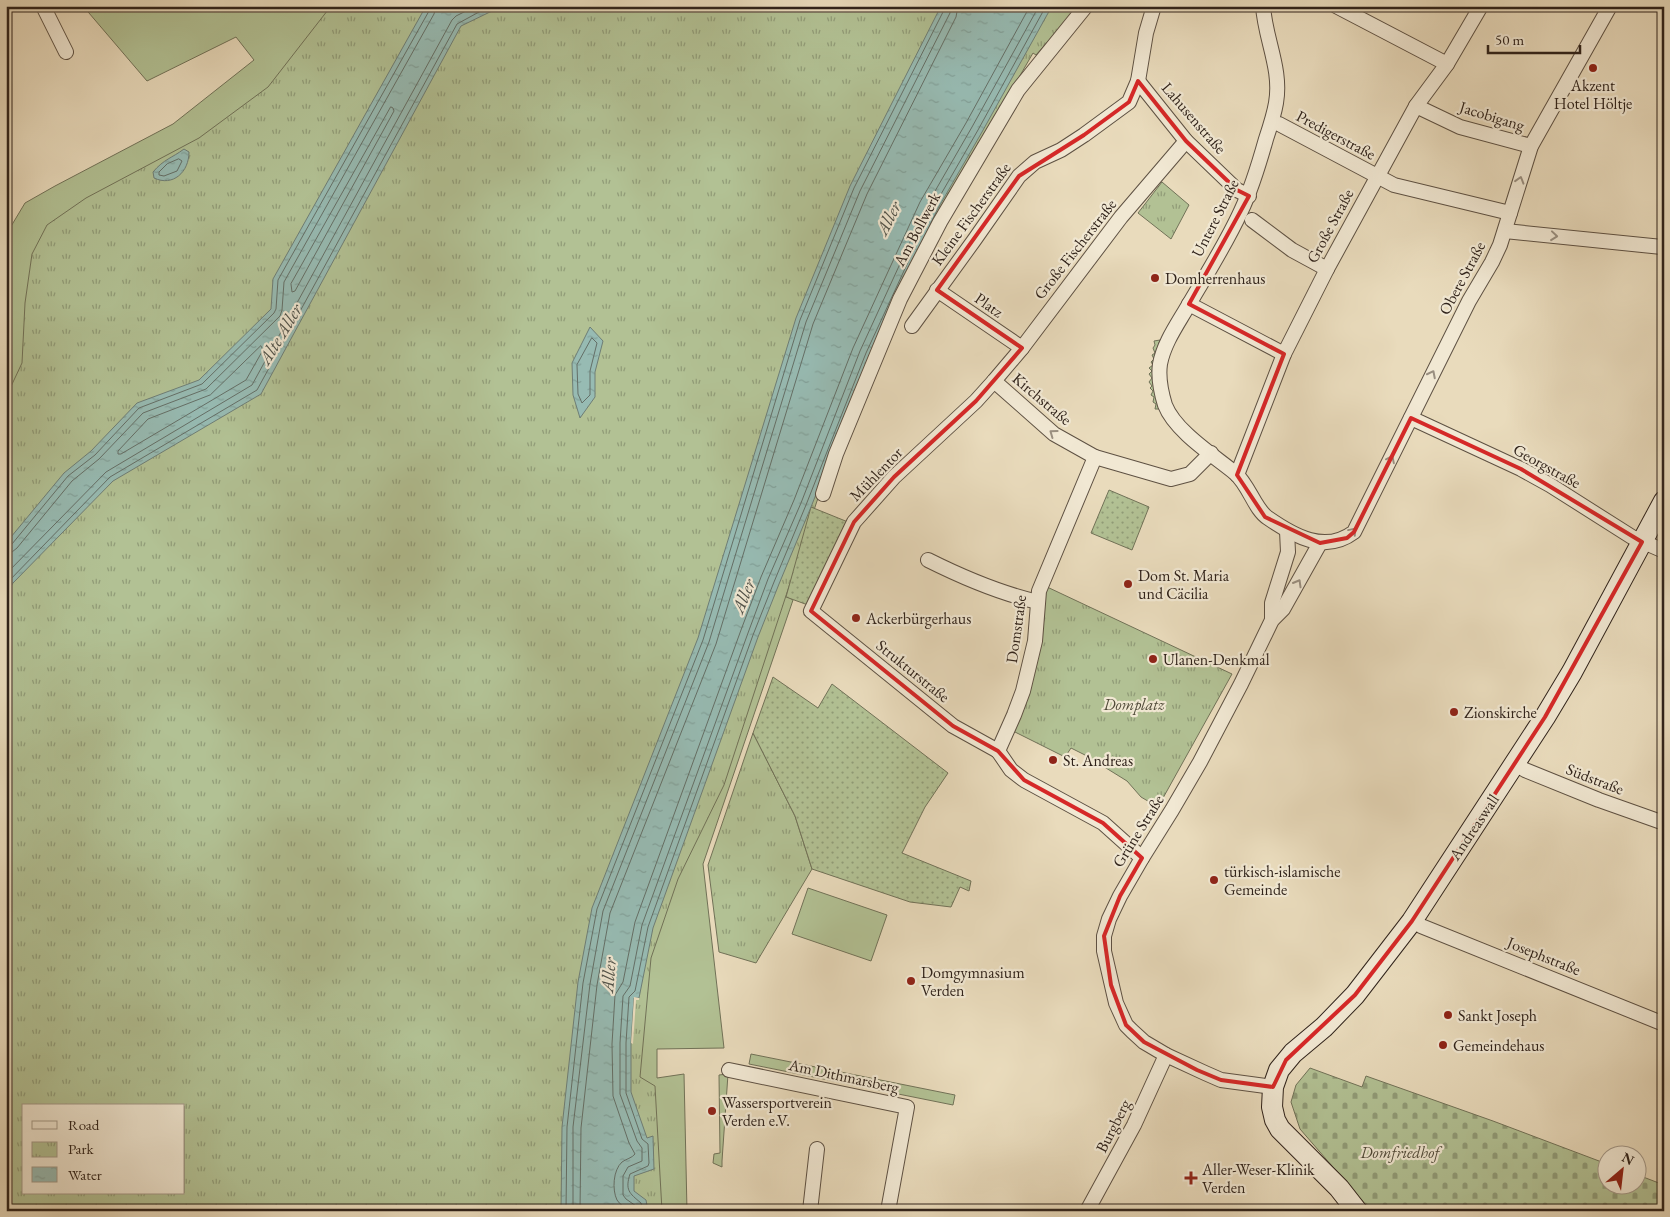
<svg xmlns="http://www.w3.org/2000/svg" width="1670" height="1217" font-family="'EB Garamond',serif">
  <defs>
    <pattern id="cemetery-stones" width="16" height="16" patternUnits="userSpaceOnUse" patternTransform="scale(1.25)"><rect width="16" height="16" fill="#b2c194"/><path d="M2 7V4a2 2 0 0 1 4 0v3zM10 15v-3a2 2 0 0 1 4 0v3z" fill="#919c78"/></pattern>
    <pattern id="park-tufts" width="24" height="20" patternUnits="userSpaceOnUse" patternTransform="scale(1.25)"><rect width="24" height="20" fill="#b2c194"/><path d="M3 7l-1-3M5 7V3M7 7l1-3M15 17l-1-3M17 17v-4M19 17l1-3" fill="none" stroke="#919c78"/></pattern>
    <pattern id="garden-dots" width="8" height="8" patternUnits="userSpaceOnUse" patternTransform="scale(1.25)"><rect width="8" height="8" fill="#b2c194"/><path d="M2 2h.1M6 6h.1" fill="none" stroke="#919c78" stroke-width="1.8" stroke-linecap="round"/></pattern>
    <pattern id="water-ripples" width="26" height="14" patternUnits="userSpaceOnUse" patternTransform="scale(1.25)"><rect width="26" height="14" fill="#97bbb3"/><path d="M2 4q2-2 4 0t4 0M15 11q2-2 4 0t4 0" fill="none" stroke="#82a099"/></pattern>
  </defs>
  <rect width="100%" height="100%" fill="#e9dbbc"/>
  <filter id="stains"><feTurbulence type="fractalNoise" baseFrequency=".004" numOctaves="4"/><feColorMatrix values="0 0 0 0 .2 0 0 0 0 .09 0 0 0 0 .02 0 0 0 .5 -.17"/></filter>
  <radialGradient id="worn" r=".72"><stop offset=".6" stop-color="#630" stop-opacity="0"/><stop offset="1" stop-color="#630" stop-opacity=".3"/></radialGradient>
  <g fill="#b2c194" stroke="#717258">
    <polygon points="83,6 426,6 6,543 6,221 10,228 25,203 55,186 173,124 254,60 236,37 147,81"/>
    <path d="M1160,340c-9,26 -8,42 -1,69h-4l1,-5 -3,-2 1,-5 -3,-2 2,-4 -3,-3 2,-2 -3,-4 3,-4 -3,-4 3,-3 -3,-3 4,-3 -2,-3 3,-3 -2,-4 3,-2 -2,-5 2,-3 -1,-4z"/>
    <polygon points="811,507 786,596 793,600 703,864 724,1048 657,1049 657,1078 684,1074 687,1211 647,1211 635,1103 653,928"/>
    <polygon points="808,888 887,915 871,961 792,934"/>
    <polygon points="751,1054 955,1095 953,1105 749,1064"/>
    <polygon points="728,1074 722,1161 722,1167 713,1163 714,1154 720,1153 719,1075"/>
  </g>
  <polygon fill="url(#cemetery-stones)" stroke="#717258" points="1310,1068 1362,1087 1366,1076 1493,1121 1607,1164 1608,1184 1638,1184 1638,1175 1664,1185 1664,1211 1371,1211 1300,1129 1291,1102 1296,1085"/>
  <g fill="url(#park-tufts)" stroke="#717258" fill-rule="evenodd">
    <path d="M331,6h746l-19,25 -9,9 -13,15 -3,-2 -102,177 -61,138 -53,133 -93,284 -46,94 -27,79 -11,119 15,9 7,125h-656v-814l16,-34 3,-60 7,-49 15,-29 39,-27 113,-60 69,-51zM24,1106h160v87h-160z"/>
    <polygon points="1162,182 1189,205 1171,239 1138,213"/>
    <polygon points="1045,586 1232,674 1158,807 1141,797 1127,781 1085,755 1071,748 1065,757 1013,731"/>
    <polygon points="753,733 795,816 812,869 756,963 719,952 708,865"/>
  </g>
  <g fill="url(#garden-dots)" stroke="#717258">
    <polygon points="1109,490 1149,507 1132,550 1091,533"/>
    <polygon points="811,507 848,522 808,605 786,597"/>
    <polygon points="773,677 818,708 832,684 948,773 925,807 902,853 971,881 969,891 960,887 951,907 910,902 812,869 795,816 753,733"/>
  </g>
  <g fill="url(#water-ripples)" stroke="#6e7e76">
    <polygon points="426,6 516,6 492,11 461,26 261,394 113,481 13,583 6,594 6,543 64,473 91,451 137,403 199,380 271,309 273,279"/>
    <polygon points="941,6 1052,6 982,132 937,210 871,355 811,507 779,584 758,637 653,928 639,998 634,998 631,1043 631,1092 647,1138 653,1136 654,1169 634,1176 634,1191 646,1200 648,1211 561,1211 562,1127 578,982 592,908 698,638 796,318 850,186"/>
    <path d="M184,149l5,3c0,20 -16,35 -35,26l-1,-6c11,-13 19,-14 31,-23z"/>
    <polygon points="590,327 603,341 595,372 595,397 580,418 573,395 572,363"/>
  </g>
  <polygon fill="#e9dbbc" points="634,997 639,998 639,1000 636,1000 633,1044 631,1043"/>
  <g fill="none" stroke-linecap="round" stroke-linejoin="round">
    <g stroke="#646f67" stroke-width="1">
      <polygon points="391,107 393,108 394,111 295,291 292,292 291,284"/>
      <polygon points="179,159 182,161 177,171 164,176 159,175 159,172 167,164"/>
      <polygon points="592,338 597,343 590,371 590,395 582,403 578,394 577,365"/>
      <polygon points="261,346 263,350 246,380 121,454 118,454 118,451 148,419 210,395"/>
      <polyline points="6,546 12,544 68,476 95,455 139,408 202,384 274,313 276,309 278,280 429,11 430,6"/>
      <polyline points="6,552 12,552 17,548 72,481 99,459 143,413 206,389 280,316 282,310 284,282 434,14 436,6"/>
      <polyline points="6,574 106,472 252,385 452,20 456,16 476,6"/>
      <polyline points="6,584 110,477 257,390 457,24 490,6"/>
      <polyline points="566,1211 567,1127 583,983 597,909 703,640 800,320 854,188 944,10 945,6"/>
      <polyline points="573,1211 573,1127 590,984 603,911 709,642 806,322 860,191 950,13 951,6"/>
      <polyline points="580,1211 581,1128 597,985 610,913 716,644 813,324 867,194 956,17 958,6"/>
      <path d="M629,1211c-4,-4 -9,-6 -12,-11 -5,-10 -4,-30 5,-38 4,-3 10,-4 13,-8l-6,-11 -16,-47 -1,-52 3,-49 8,-13 12,-60 106,-292 20,-53 33,-77 59,-152 67,-146 46,-79 64,-117"/>
      <polyline points="636,1211 636,1206 626,1199 623,1195 623,1176 628,1167 642,1161 642,1148 637,1141 620,1094 620,1043 623,996 630,986 642,925 748,633 768,579 801,503 860,351 927,205 972,127 1039,6"/>
      <path d="M643,1211l-2,-8c-12,-10 -16,-13 -11,-29l18,-8 1,-3 -1,-19 -6,-5 -16,-46v-50l3,-46 6,-6 13,-64 105,-292 21,-53 32,-77 60,-152 67,-145 45,-78 68,-124"/>
    </g>
    <g stroke="#5e5143" stroke-width="16">
      <g id="street">
        <polyline points="43,6 66,52"/>
        <path d="M1263,6c2,33 19,63 13,97 -2,12 -6,24 -10,36 -7,25 -14,49 -25,72 -15,33 -35,64 -53,95 -11,19 -24,37 -28,58 -2,14 1,28 5,41 10,26 48,50 70,68 14,12 20,37 33,45 26,18 57,36 86,14l115,-231 23,-39 8,-17 31,-99 79,-140"/>
        <polyline points="1336,6 1447,64"/>
        <polyline points="1138,81 1186,141 1237,190 1249,196"/>
        <polyline points="1416,106 1460,127 1531,146"/>
        <polyline points="1279,124 1394,185 1510,213"/>
        <polyline points="1252,220 1292,250 1327,269"/>
        <polyline points="1505,231 1662,247 1664,245"/>
        <polyline points="937,290 1022,348"/>
        <polyline points="1189,304 1284,354"/>
        <polyline points="912,326 975,239 1019,176 1035,162 1061,150 1084,135 1129,102 1138,81 1146,33 1154,6"/>
        <polyline points="994,381 1054,434 1095,457 1171,479 1190,474 1211,453"/>
        <polyline points="1411,418 1521,469 1550,485 1632,537 1664,551"/>
        <polyline points="1237,475 1284,354 1327,269 1416,106 1447,64 1481,6"/>
        <polyline points="823,494 836,454 900,299 940,222 1018,90 1086,6"/>
        <path d="M928,560c36,18 71,33 110,42"/>
        <polyline points="1272,620 1272,603 1288,552 1287,531"/>
        <polyline points="998,751 953,726 811,611 854,522 894,477 976,401 994,381 1022,348 1121,217 1186,141"/>
        <polyline points="998,751 1014,715 1023,691 1035,641 1039,591 1095,457"/>
        <polyline points="998,751 1011,770 1024,780 1103,823 1142,858"/>
        <polyline points="1515,764 1525,770 1599,800 1664,823"/>
        <polyline points="1412,921 1421,926 1664,1024"/>
        <polyline points="729,1070 907,1107 888,1211"/>
        <polyline points="1273,1087 1221,1080 1205,1073 1166,1055 1144,1042 1132,1031 1126,1025 1116,1003 1104,951 1104,936 1109,919 1120,896 1142,858 1172,810 1200,762 1241,684 1272,620 1283,609 1320,543"/>
        <polyline points="810,1211 817,1149"/>
        <polyline points="1087,1211 1134,1125 1166,1055"/>
      </g>
    </g>
    <g stroke="#30231b" stroke-width="22">
      <polyline id="secondary" points="1357,1211 1339,1188 1280,1129 1275,1120 1272,1107 1273,1087 1279,1070 1293,1053 1324,1027 1355,995 1412,921 1545,717 1572,672 1664,501"/>
    </g>
    <use href="#street" stroke="#f1e8d3" stroke-width="14"/>
    <use href="#secondary" stroke="#f1e8d3" stroke-width="20"/>
  </g>
  <defs><path id="oneway-chevron" d="M-2-3.5L2.5 0L-2 3.5" fill="none" stroke-width="1.6" stroke-linecap="round" stroke-linejoin="round" transform="scale(1.25)"/></defs>
  <g stroke="#9a8f80">
    <use href="#oneway-chevron" transform="translate(1520 180) rotate(-73)"/>
    <use href="#oneway-chevron" transform="translate(1554 236) rotate(6)"/>
    <use href="#oneway-chevron" transform="translate(1432 374) rotate(-63)"/>
    <use href="#oneway-chevron" transform="translate(1053 433) rotate(-144)"/>
    <use href="#oneway-chevron" transform="translate(1391 459) rotate(-64)"/>
    <use href="#oneway-chevron" transform="translate(1353 531) rotate(-50)"/>
    <use href="#oneway-chevron" transform="translate(1298 583) rotate(-60)"/>
  </g>
  <path fill="none" stroke="#d62828" stroke-width="4" stroke-linejoin="round" d="M1138,81l48,60 51,49 12,6 -60,108 95,50 -47,121 28,42 55,26 27,-5 7,-6 57,-114 110,51 121,73 -97,175 -133,204 -57,74 -69,65 -13,27 -52,-7 -24,-10 -53,-28 -18,-17 -15,-40 -7,-49 16,-40 22,-38 -39,-35 -79,-43 -26,-29 -45,-25 -142,-115 43,-89 40,-45 82,-76 46,-53 -85,-58 82,-114 65,-41 45,-33z"/>
  <g fill="#8f2418" stroke="#f1e8d3" stroke-width="2">
    <circle cx="1593" cy="68" r="5"/>
    <circle cx="1155" cy="278" r="5"/>
    <circle cx="1128" cy="584" r="5"/>
    <circle cx="856" cy="618" r="5"/>
    <circle cx="1153" cy="659" r="5"/>
    <circle cx="1454" cy="712" r="5"/>
    <circle cx="1053" cy="760" r="5"/>
    <circle cx="1214" cy="880" r="5"/>
    <circle cx="911" cy="981" r="5"/>
    <circle cx="1448" cy="1015" r="5"/>
    <circle cx="1443" cy="1045" r="5"/>
    <circle cx="712" cy="1111" r="5"/>
    <path d="M1188.5 1170.5h5v5h5v5h-5v5h-5v-5h-5v-5h5z"/>
  </g>
  <g text-anchor="middle" dominant-baseline="central" stroke-width="4.5" stroke-linejoin="round" paint-order="stroke">
    <g font-size="16" fill="#30231b" stroke="#f1e8d3" text-anchor="start">
      <text x="1593" y="85" text-anchor="middle">Akzent<tspan x="1593" dy="18">Hotel Höltje</tspan></text>
      <text x="1165" y="278">Domherrenhaus</text>
      <text x="1138" y="575">Dom St. Maria<tspan x="1138" dy="18">und Cäcilia</tspan></text>
      <text x="866" y="618">Ackerbürgerhaus</text>
      <text x="1163" y="659">Ulanen-Denkmal</text>
      <text x="1464" y="712">Zionskirche</text>
      <text x="1063" y="760">St. Andreas</text>
      <text x="1224" y="871">türkisch-islamische<tspan x="1224" dy="18">Gemeinde</tspan></text>
      <text x="921" y="972">Domgymnasium<tspan x="921" dy="18">Verden</tspan></text>
      <text x="1458" y="1015">Sankt Joseph</text>
      <text x="1453" y="1045">Gemeindehaus</text>
      <text x="722" y="1102">Wassersportverein<tspan x="722" dy="18">Verden e.V.</tspan></text>
      <text x="1202" y="1169">Aller-Weser-Klinik<tspan x="1202" dy="18">Verden</tspan></text>
    </g>
    <g font-size="16" fill="#30231b" stroke="#f1e8d3">
      <text transform="translate(1492 116) rotate(17)">Jacobigang</text>
      <text transform="translate(1194 118) rotate(49)">Lahusenstraße</text>
      <text transform="translate(1336 135) rotate(28)">Predigerstraße</text>
      <text transform="translate(971 214) rotate(-54)">Kleine Fischerstraße</text>
      <text transform="translate(1215 218) rotate(-63)">Untere Straße</text>
      <text transform="translate(1330 226) rotate(-62)">Große Straße</text>
      <text transform="translate(917 229) rotate(-62)">Am Bollwerk</text>
      <text transform="translate(1075 249) rotate(-52)">Große Fischerstraße</text>
      <text transform="translate(1462 278) rotate(-62)">Obere Straße</text>
      <text transform="translate(989 305) rotate(35)">Platz</text>
      <text transform="translate(1042 399) rotate(40)">Kirchstraße</text>
      <text transform="translate(1547 466) rotate(29)">Georgstraße</text>
      <text transform="translate(876 474) rotate(-46)">Mühlentor</text>
      <text transform="translate(1016 629) rotate(-82)">Domstraße</text>
      <text transform="translate(913 671) rotate(39)">Strukturstraße</text>
      <text transform="translate(1595 779) rotate(21)">Südstraße</text>
      <text transform="translate(1474 827) rotate(-56)">Andreaswall</text>
      <text transform="translate(1138 831) rotate(-58)">Grüne Straße</text>
      <text transform="translate(1544 956) rotate(22)">Josephstraße</text>
      <text transform="translate(844 1076) rotate(12)">Am Dithmarsberg</text>
      <text transform="translate(1113 1126) rotate(-63)">Burgberg</text>
    </g>
    <g font-size="16" font-style="italic" fill="#504a39" stroke="#f1e8d3">
      <text x="1134" y="704">Domplatz</text>
      <text x="1400" y="1152">Domfriedhof</text>
    </g>
    <g font-size="18" font-style="italic" fill="#4f5149" stroke="#f1e8d3">
      <text transform="translate(888 218) rotate(-63)">Aller</text>
      <text transform="translate(280 334) rotate(-59)">Alte Aller</text>
      <text transform="translate(743 596) rotate(-68)">Aller</text>
      <text transform="translate(608 975) rotate(-85)">Aller</text>
    </g>
  </g>
  <rect width="1670" height="1217" fill="none" stroke="#e9dbbc" stroke-width="25"/>
  <rect x="8" y="8" width="1655" height="1202" fill="none" stroke="#30231b" stroke-width="2.5"/>
  <rect x="12" y="12" width="1645" height="1192" fill="none" stroke="#30231b"/>
  <rect x="22" y="1104" width="162" height="90" fill="#f1e8d3" stroke="#a49989"/>
  <rect x="32" y="1121" width="25" height="8" fill="#f1e8d3" stroke="#a49989"/>
  <text x="68" y="1130" font-size="15" fill="#30231b">Road</text>
  <rect x="32" y="1142" width="25" height="15" fill="url(#park-tufts)" stroke="#a49989"/>
  <text x="68" y="1154" font-size="15" fill="#30231b">Park</text>
  <rect x="32" y="1167" width="25" height="15" fill="url(#water-ripples)" stroke="#a49989"/>
  <text x="68" y="1180" font-size="15" fill="#30231b">Water</text>
  <g transform="translate(1622 1170) rotate(28)"><circle r="24" fill="#f1e8d3" stroke="#a49989"/>
  <path d="M0-4L9 19L0 12L-9 19Z" fill="#8f2418"/>
  <text y="-8" font-size="14" font-weight="bold" text-anchor="middle" fill="#30231b">N</text>
  </g>
  <path d="M1488 45v8h92v-8" fill="none" stroke="#30231b" stroke-width="2.5"/>
  <text x="1495" y="45" font-size="15" fill="#30231b" stroke="#f1e8d3" stroke-width="4" paint-order="stroke">50 m</text>
  <rect width="100%" height="100%" filter="url(#stains)"/>
  <rect width="100%" height="100%" fill="url(#worn)"/>
</svg>
